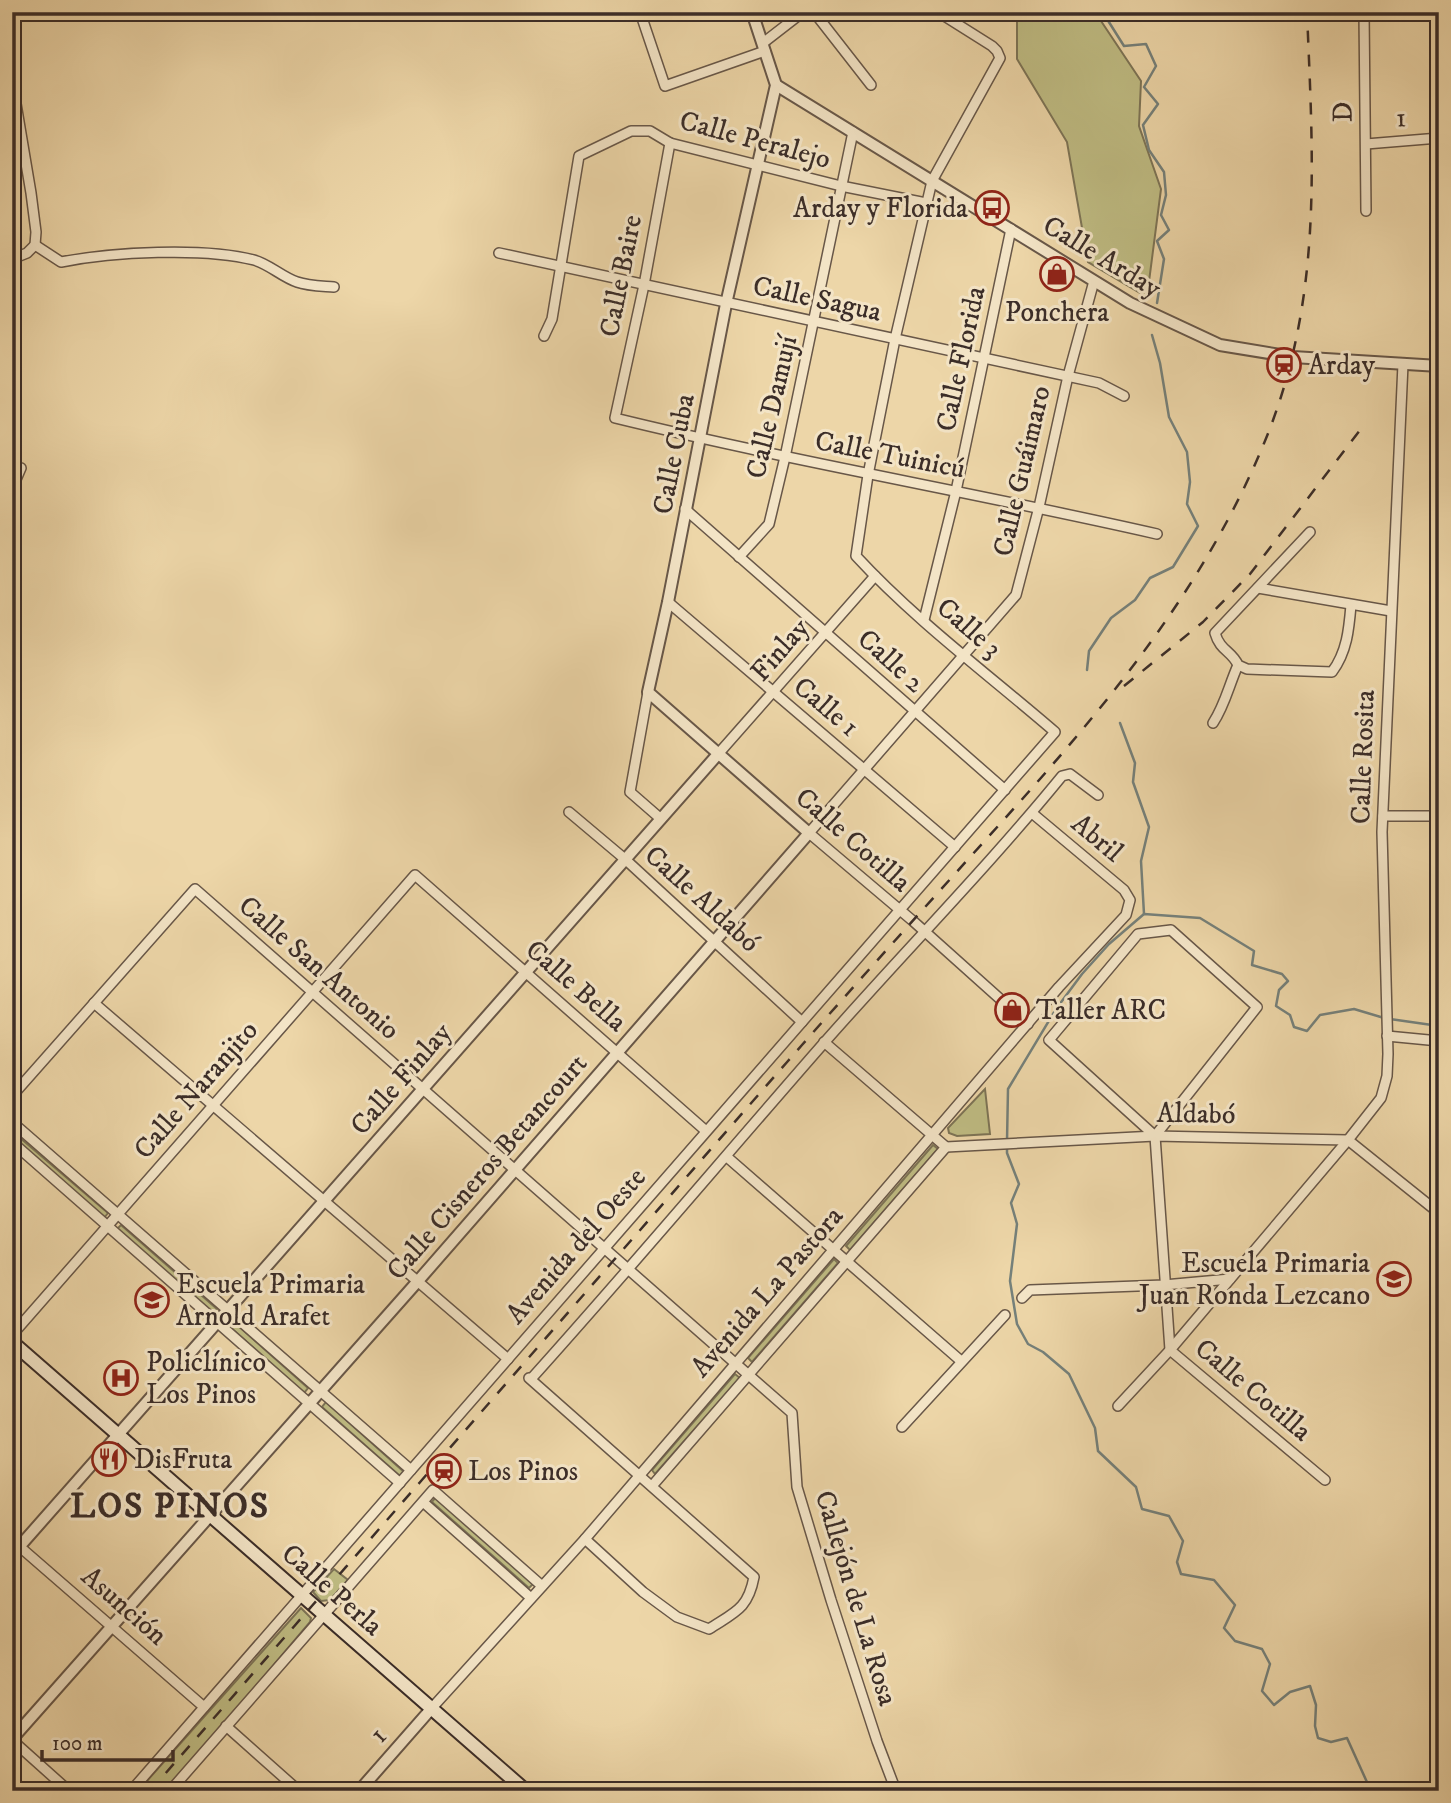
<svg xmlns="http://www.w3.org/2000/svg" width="1451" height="1803" font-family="'IM FELL DW Pica',serif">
  <rect width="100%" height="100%" fill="#edd6a8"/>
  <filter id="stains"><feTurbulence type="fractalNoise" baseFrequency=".00286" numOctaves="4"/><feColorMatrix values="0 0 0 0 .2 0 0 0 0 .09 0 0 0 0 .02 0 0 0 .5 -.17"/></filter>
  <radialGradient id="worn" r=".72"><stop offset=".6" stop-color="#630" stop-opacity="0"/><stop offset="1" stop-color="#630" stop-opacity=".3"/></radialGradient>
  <g fill="#bfbc83" stroke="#7d7456" stroke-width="2">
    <polygon points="1017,12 1095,12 1141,81 1139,126 1161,189 1147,297 1088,262 1067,142 1017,59"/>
    <polygon points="985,1089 990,1134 957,1136 949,1133 948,1128"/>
    <polygon points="12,1131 108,1213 104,1218 12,1138"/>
    <polygon points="933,1145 938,1149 850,1250 846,1246"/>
    <polygon points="121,1225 217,1309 213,1313 117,1229"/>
    <polygon points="834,1259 838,1263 752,1362 748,1358"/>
    <polygon points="234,1322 308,1388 304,1393 230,1327"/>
    <polygon points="735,1374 740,1378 655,1474 652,1470"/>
    <polygon points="326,1402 404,1472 400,1476 322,1407"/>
    <polygon points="436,1497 533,1584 529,1588 432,1502"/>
    <polygon points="334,1569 348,1580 330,1600 321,1601 313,1592"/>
    <polygon points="301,1608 311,1618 310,1622 167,1791 138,1791"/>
  </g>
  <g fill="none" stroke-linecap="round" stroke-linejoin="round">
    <g stroke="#75807a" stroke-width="2.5">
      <polyline points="1105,12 1107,19 1124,46 1146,44 1156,66 1144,87 1158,104 1143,125 1149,150 1164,172 1166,195 1161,215 1169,230 1157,241 1164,259 1157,303"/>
      <polyline points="1087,670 1089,651 1111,618 1135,600 1150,578 1173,567 1198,526 1187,504 1190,482 1187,452 1169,417 1160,363 1152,335"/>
      <polyline points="1120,723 1135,763 1133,782 1149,827 1141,861 1144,914"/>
      <polyline points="1390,1019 1439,1026"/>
      <polyline points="1007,1141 1008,1089 1056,1009 1082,974 1109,944 1144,914 1200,918 1254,951 1252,965 1282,974 1288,981 1279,990 1276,1006 1290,1015 1294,1027 1307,1031 1320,1015 1354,1009 1384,1018"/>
      <polyline points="1007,1147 1007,1153 1019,1184 1011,1203 1017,1224 1010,1281 1017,1324 1028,1344 1043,1352 1069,1374 1095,1428 1098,1451 1136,1487 1142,1509 1169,1516 1183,1541 1177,1562 1181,1574 1214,1580 1235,1605 1224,1628 1235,1641 1262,1649 1270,1664 1262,1691 1274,1705 1290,1692 1310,1686 1316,1705 1315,1726 1318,1738 1331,1742 1347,1738 1371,1791"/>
    </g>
    <g stroke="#685748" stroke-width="12">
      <g id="minor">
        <polyline points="640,12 665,86 765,51"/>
        <polyline points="814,12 871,85"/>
        <polyline points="1364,12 1366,211"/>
        <polyline points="763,43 803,12"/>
        <polyline points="12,80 31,193 36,232 35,245"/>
        <path d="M670,143l-26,142 -29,133c180,44 362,75 542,116"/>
        <polyline points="1366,144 1439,138"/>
        <path d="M35,245l26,17c52,-10 142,-15 193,-2 15,4 28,17 43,22 11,4 25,4 37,5"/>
        <polyline points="499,253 1099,383 1124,396"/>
        <polyline points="12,259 27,253 35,245"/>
        <polyline points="544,336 552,319 579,156 631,131 650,131 670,143 841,186 926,203"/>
        <polyline points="12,468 21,468 12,489"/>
        <polyline points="685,509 1005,790"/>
        <path d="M1310,532l-95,101c5,18 17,18 23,32l9,4 85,3c15,-20 17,-43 19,-67"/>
        <polyline points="739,557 769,524 785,457 853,132"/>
        <polyline points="1258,588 1391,611"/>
        <polyline points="668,602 955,847"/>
        <polyline points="924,620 956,491 1011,229"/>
        <polyline points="648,692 630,792 661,819"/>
        <path d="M1213,723c12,-18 16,-38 25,-58"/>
        <polyline points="719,753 875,576"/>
        <polyline points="569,812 626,860 802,1022"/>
        <polyline points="1383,816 1439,816"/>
        <polyline points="94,1003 508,1359"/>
        <polyline points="1028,1024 913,921 809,833 1016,595 1039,507 1068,376 1094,281"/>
        <polyline points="1387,1036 1439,1041"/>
        <polyline points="824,1042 946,1147 1155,1136 1348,1140 1439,1213"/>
        <polyline points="12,1096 195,889 792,1413 797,1487 831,1600 877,1741 896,1791"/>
        <polyline points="12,1122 411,1470"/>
        <polyline points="1155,1136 1257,1007 1171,930 1138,934 1049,1040 1155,1136 1170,1350 1325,1480"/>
        <polyline points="12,1142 400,1483"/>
        <polyline points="727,1157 961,1361"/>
        <polyline points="1022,1298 1030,1290 1164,1285 1230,1279"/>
        <polyline points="12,1335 415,875 706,1131"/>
        <path d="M529,1378l225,199c-6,32 -19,35 -45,52l-32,-12 -34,-25 -58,-53"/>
        <path d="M531,1379c99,-110 194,-223 292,-335 79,-90 163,-175 239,-268l8,-2 28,21"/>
        <polyline points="1118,1406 1170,1350 1348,1140 1381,1098 1387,1076 1388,1054 1382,832 1403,364"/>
        <polyline points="902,1427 1005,1315"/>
        <polyline points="652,1486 946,1147"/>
        <polyline points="423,1502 531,1598"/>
        <polyline points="12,1540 204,1707"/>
        <polyline points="431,1709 585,1539 1059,987 1126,915 1130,900 1124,890 1032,813"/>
        <polyline points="226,1726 299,1791"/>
        <polyline points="12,1740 69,1791"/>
        <path d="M131,1791l924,-1059c-66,-57 -140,-112 -199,-176l12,-81 27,-136 37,-158 68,-123 -3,-7 -5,-5 -54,-34"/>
        <polyline points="170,1791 433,1490 542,1586"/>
      </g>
    </g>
    <g stroke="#685748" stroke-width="14">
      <g id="tertiary">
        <polyline points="776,85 1130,303 1220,345 1293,357 1439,366"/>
        <polyline points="12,1555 719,753"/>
        <polyline points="12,1739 418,1281 809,833 648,692 668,602 726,304 776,85 752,12"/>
        <polyline points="359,1791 431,1709"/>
      </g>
    </g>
    <g stroke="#3b2d28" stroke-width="16">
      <polyline id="secondary" points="12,1342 526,1791"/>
    </g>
    <use href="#minor" stroke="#f3e4c6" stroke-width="9"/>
    <use href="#tertiary" stroke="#f3e4c6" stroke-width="10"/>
    <use href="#secondary" stroke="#f3e4c6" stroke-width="12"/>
    <g stroke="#3b2d28" stroke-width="2.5" stroke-dasharray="12 12" stroke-linecap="butt">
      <polyline points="1124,686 1203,622 1250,574 1360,430"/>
      <path d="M150,1791c220,-251 439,-503 659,-754 54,-61 108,-121 162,-181 117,-129 230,-256 296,-420 56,-141 46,-276 40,-424"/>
    </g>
  </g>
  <defs>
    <g id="bus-ring" transform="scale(1.75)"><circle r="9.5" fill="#f3e4c6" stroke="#8f2418" stroke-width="1.5"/><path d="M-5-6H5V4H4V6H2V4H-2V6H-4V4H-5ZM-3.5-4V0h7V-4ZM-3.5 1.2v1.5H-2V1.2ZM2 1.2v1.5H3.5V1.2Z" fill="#8f2418"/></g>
    <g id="shop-ring" transform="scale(1.75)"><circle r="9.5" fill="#f3e4c6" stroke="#8f2418" stroke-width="1.5"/><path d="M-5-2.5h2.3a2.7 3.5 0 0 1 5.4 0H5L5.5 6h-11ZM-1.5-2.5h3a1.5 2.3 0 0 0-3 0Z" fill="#8f2418"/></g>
    <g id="station-ring" transform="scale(1.75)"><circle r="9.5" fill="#f3e4c6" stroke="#8f2418" stroke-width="1.5"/><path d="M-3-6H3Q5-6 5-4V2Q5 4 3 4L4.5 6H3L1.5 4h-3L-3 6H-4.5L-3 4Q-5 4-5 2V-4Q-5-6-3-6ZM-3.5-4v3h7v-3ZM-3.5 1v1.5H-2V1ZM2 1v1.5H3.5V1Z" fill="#8f2418"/></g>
    <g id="school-ring" transform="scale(1.75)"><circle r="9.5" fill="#f3e4c6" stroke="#8f2418" stroke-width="1.5"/><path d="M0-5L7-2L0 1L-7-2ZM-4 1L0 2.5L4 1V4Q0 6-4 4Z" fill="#8f2418"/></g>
    <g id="hospital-ring" transform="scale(1.75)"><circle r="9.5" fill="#f3e4c6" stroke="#8f2418" stroke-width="1.5"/><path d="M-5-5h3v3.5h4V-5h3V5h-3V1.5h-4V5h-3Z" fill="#8f2418"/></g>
    <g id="restaurant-ring" transform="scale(1.75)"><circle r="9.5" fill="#f3e4c6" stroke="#8f2418" stroke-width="1.5"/><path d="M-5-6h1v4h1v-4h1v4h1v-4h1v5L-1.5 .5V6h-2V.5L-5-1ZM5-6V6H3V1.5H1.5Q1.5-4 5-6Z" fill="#8f2418"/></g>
  </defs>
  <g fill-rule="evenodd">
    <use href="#bus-ring" x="992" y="208"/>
    <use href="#shop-ring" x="1057" y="274"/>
    <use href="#station-ring" x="1284" y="365"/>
    <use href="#shop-ring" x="1012" y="1010"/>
    <use href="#school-ring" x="1394" y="1279"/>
    <use href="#school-ring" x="152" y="1300"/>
    <use href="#hospital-ring" x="121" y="1378"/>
    <use href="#restaurant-ring" x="109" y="1459"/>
    <use href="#station-ring" x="444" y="1471"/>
  </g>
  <g text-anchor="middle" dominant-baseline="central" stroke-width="6" stroke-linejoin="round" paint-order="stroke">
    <g font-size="28" fill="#3b2d28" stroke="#f3e4c6">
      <text transform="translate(1343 112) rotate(-91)">D</text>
      <text transform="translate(1401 118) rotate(-4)">1</text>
      <text transform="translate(755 140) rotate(15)">Calle Peralejo</text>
      <text transform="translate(1102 257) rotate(31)">Calle Arday</text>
      <text transform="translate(621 276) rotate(-79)">Calle Baire</text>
      <text transform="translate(817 299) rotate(12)">Calle Sagua</text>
      <text transform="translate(961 359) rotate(-78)">Calle Florida</text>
      <text transform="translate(772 407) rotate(-77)">Calle Damují</text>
      <text transform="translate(674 454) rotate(-79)">Calle Cuba</text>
      <text transform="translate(890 455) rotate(11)">Calle Tuinicú</text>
      <text transform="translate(1022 471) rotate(-77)">Calle Guáimaro</text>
      <text transform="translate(969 628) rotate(41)">Calle 3</text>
      <text transform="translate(780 650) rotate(-49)">Finlay</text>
      <text transform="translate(891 661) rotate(42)">Calle 2</text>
      <text transform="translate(826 707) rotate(40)">Calle 1</text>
      <text transform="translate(1363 757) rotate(-88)">Calle Rosita</text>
      <text transform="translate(1097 838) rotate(40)">Abril</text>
      <text transform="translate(853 840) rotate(41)">Calle Cotilla</text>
      <text transform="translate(702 899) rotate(42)">Calle Aldabó</text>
      <text transform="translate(319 968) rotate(41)">Calle San Antonio</text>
      <text transform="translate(576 986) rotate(41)">Calle Bella</text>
      <text transform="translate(401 1079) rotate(-49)">Calle Finlay</text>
      <text transform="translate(196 1090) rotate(-49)">Calle Naranjito</text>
      <text transform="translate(1196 1114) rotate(1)">Aldabó</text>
      <text transform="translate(487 1167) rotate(-49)">Calle Cisneros Betancourt</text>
      <text transform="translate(576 1246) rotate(-49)">Avenida del Oeste</text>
      <text transform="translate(767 1292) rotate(-49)">Avenida La Pastora</text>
      <text transform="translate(1253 1390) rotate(40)">Calle Cotilla</text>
      <text transform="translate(332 1590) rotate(41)">Calle Perla</text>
      <text transform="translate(856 1598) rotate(73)">Callejón de La Rosa</text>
      <text transform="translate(124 1606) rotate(41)">Asunción</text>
      <text transform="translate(378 1735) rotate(-49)">1</text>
    </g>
    <g font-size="28" fill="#3b2d28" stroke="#f3e4c6" text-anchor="start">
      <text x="968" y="208" text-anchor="end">Arday y Florida</text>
      <text x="1057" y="312" text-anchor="middle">Ponchera</text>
      <text x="1308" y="365">Arday</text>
      <text x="1036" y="1010">Taller ARC</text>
      <text x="1370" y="1263" text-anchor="end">Escuela Primaria<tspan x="1370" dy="32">Juan Ronda Lezcano</tspan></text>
      <text x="176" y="1284">Escuela Primaria<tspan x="176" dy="32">Arnold Arafet</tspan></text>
      <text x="146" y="1362">Policlínico<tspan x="146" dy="32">Los Pinos</tspan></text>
      <text x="134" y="1459">DisFruta</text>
      <text x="468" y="1471">Los Pinos</text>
    </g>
    <g font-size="35" font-weight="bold" letter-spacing="2" fill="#3b2d28" stroke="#f3e4c6">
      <text x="170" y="1507">LOS PINOS</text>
    </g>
  </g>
  <rect width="1451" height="1803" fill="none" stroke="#edd6a8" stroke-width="42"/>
  <rect x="14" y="14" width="1423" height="1775" fill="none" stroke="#3b2d28" stroke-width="3.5"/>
  <rect x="21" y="21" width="1409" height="1761" fill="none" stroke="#3b2d28" stroke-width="2"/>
  <path d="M42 1750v10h131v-10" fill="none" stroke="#3b2d28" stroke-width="3.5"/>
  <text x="52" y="1750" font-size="21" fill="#3b2d28" stroke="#f3e4c6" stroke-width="5" paint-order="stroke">100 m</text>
  <rect width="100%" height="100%" filter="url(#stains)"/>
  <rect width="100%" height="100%" fill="url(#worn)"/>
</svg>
